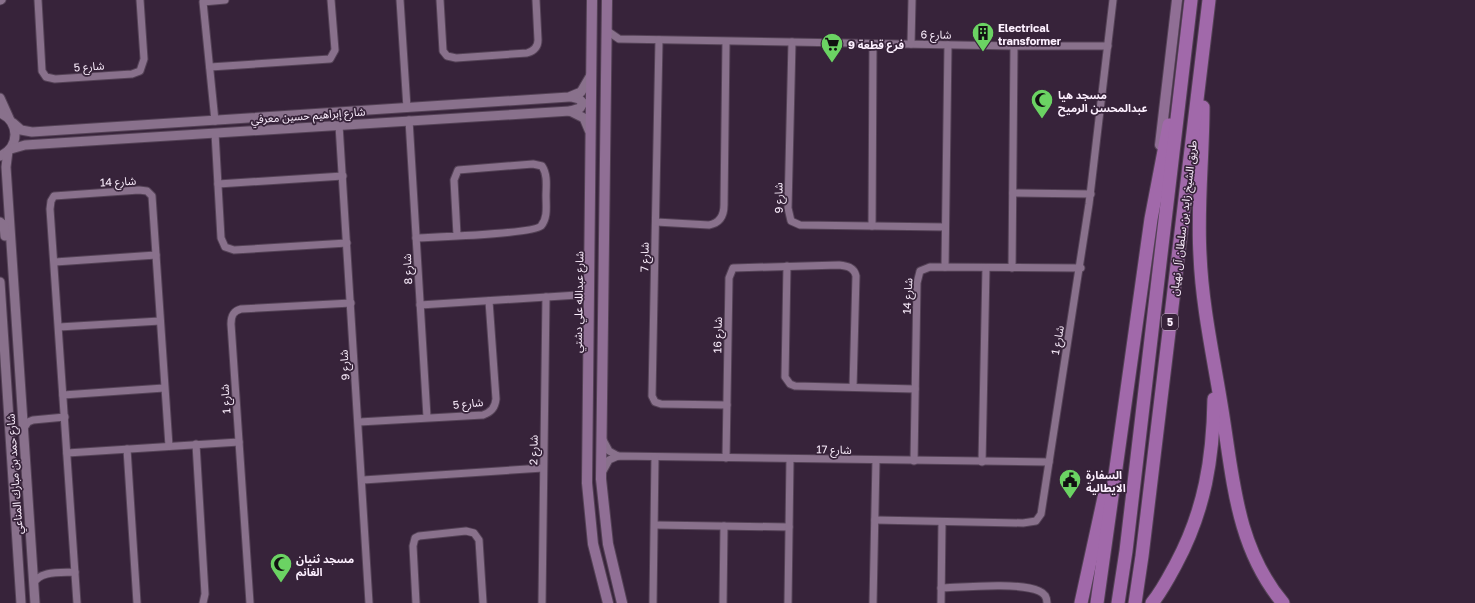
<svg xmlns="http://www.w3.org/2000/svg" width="1475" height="603" font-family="'Golos Text','Noto Sans Arabic',sans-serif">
  <rect width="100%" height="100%" fill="#37233a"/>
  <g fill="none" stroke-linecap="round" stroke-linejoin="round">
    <g stroke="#544256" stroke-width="9">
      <g id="minor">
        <polyline points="38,0 42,71 46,77 55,79 132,74 140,71 144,59 140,0"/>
        <polyline points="400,0 407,108"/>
        <path d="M440,0l3,51 4,5 9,2 71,-5c7,-2 11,-6 11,-13l-2,-40"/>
        <polyline points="0,1 2,0"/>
        <polyline points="606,30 619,39 1014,46 1108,46"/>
        <polyline points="659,40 652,396 655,402 661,404 727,405"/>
        <polyline points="792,42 788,208 791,221 800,225 945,227"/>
        <polyline points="911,44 912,0"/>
        <polyline points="210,67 330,59 335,50 331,0"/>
        <polyline points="409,120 427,417"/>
        <polyline points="215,121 203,2 225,0"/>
        <polyline points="339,125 369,603"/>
        <polyline points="215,133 221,238 225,247 234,250 347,243"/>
        <polyline points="218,184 343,176"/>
        <polyline points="1013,193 1091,194"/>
        <path d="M656,222l53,3c11,-2 15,-10 15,-20l2,-163"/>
        <polyline points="872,226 873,44"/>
        <path d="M416,238c18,-1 116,-4 125,-12 7,-8 5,-20 5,-30 0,-9 2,-21 -4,-30l-9,-2 -75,6 -4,10 3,55"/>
        <polyline points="55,262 156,255"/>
        <polyline points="787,266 785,377 790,384 795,386 915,389"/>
        <polyline points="945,267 948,45"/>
        <polyline points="1012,268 1014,46"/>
        <polyline points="420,305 578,295 590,287"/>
        <polyline points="59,327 160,321"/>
        <polyline points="63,395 164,388"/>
        <path d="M359,422l124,-7c8,-3 12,-7 13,-16l-7,-98"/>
        <polyline points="24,428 28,422 33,420 65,417"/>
        <polyline points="603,440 609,451 618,456"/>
        <polyline points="196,444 205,594 203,603"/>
        <polyline points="127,449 137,603"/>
        <polyline points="67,453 239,442"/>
        <path d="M726,458l3,-180 4,-10 106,-3c8,1 15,2 17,11l-3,111"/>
        <polyline points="914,461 917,283 920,271 930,267 1081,268"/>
        <polyline points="982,462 986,268"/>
        <polyline points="603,471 609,460 618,456 1049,462"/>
        <polyline points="363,480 543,468"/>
        <polyline points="875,520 1023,523 1036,521 1041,514 1089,204 1113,0"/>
        <polyline points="655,525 789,527"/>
        <path d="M34,584c4,-14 30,-11 41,-12"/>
        <path d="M941,588c24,-1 78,-6 98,3 5,2 8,6 8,12"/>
        <polyline points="77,603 50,209 51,201 54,196 139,190 147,191 152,196 169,446"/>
        <path d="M250,603l-19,-279c0,-8 2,-13 10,-15l110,-6"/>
        <polyline points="416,603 413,546 415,538 419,536 466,531 474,533 479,540 483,603"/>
        <polyline points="542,603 546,297"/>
        <polyline points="653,603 655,457"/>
        <polyline points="723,603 724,526"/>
        <polyline points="788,603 790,459"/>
        <polyline points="873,603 876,460"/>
        <polyline points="941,603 942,522"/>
      </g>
    </g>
    <g stroke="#544256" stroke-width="11">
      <g id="tertiary">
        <polyline points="0,98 9,118"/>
        <polyline points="570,111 580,108 583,103 579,99 571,97"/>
        <path d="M0,113c20,8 20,35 0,43"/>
        <polyline points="13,123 21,130 32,132 569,97 581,92 591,75"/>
        <polyline points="11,149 25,145 570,111 584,118 589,130"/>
        <polyline points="8,151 6,167 35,603"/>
        <polyline points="0,222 4,225 5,236"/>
        <polyline points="0,282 21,603"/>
      </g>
    </g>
    <g stroke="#544256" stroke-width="12">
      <g id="secondary">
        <polyline points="592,0 587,483 593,544 608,603"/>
        <polyline points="607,0 601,479 608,544 622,603"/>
        <polyline points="1160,145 1177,0"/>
      </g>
    </g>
    <g stroke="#544256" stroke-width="15">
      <g id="motorway">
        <path d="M1203,107c0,49 -6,99 -3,148 2,50 13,100 21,149 12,71 14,142 62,199"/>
        <polyline points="1081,603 1105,493"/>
        <polyline points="1097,603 1151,219 1169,125"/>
        <polyline points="1118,603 1126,551 1191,0"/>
        <polyline points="1135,603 1142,556 1209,0"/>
        <path d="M1152,603c10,-12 17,-26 24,-39 29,-54 37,-106 38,-165"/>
      </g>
    </g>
    <use href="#minor" stroke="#89718c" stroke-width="7"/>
    <use href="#tertiary" stroke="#89718c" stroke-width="9"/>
    <use href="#secondary" stroke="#906f95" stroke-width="10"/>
    <use href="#motorway" stroke="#a169aa" stroke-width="13"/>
  </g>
  <defs>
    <g id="building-pin" transform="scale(1.15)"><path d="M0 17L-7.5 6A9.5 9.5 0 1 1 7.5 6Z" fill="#6bd363" stroke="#37233a"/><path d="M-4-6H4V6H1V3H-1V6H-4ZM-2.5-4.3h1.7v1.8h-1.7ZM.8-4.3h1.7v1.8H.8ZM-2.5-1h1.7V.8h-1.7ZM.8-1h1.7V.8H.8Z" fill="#111"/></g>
    <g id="supermarket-pin" transform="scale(1.15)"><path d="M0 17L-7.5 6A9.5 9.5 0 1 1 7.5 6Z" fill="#6bd363" stroke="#37233a"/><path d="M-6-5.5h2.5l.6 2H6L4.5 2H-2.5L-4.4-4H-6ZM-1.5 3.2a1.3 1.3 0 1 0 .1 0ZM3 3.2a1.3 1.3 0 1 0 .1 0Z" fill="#111"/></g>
    <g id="mosque-pin" transform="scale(1.15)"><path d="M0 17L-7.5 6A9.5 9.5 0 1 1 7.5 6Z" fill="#6bd363" stroke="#37233a"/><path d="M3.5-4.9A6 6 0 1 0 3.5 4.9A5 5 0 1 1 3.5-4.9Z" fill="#111"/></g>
    <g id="civic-pin" transform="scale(1.15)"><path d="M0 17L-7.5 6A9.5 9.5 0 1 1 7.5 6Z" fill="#6bd363" stroke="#37233a"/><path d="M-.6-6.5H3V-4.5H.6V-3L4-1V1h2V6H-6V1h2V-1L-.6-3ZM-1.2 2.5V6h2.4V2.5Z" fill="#111"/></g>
  </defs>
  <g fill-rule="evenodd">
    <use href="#building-pin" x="983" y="33"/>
    <use href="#supermarket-pin" x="832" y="44"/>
    <use href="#mosque-pin" x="1042" y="100"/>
    <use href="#civic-pin" x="1070" y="480"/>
    <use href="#mosque-pin" x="281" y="564"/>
  </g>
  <g text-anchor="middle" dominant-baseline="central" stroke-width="3.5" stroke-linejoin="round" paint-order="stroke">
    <rect fill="#37233a" stroke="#c2b2c4" stroke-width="1" x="1162" y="314" width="16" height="16" rx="3"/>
    <g font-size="10" font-weight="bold" fill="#fdf0ff">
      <text x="1170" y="322">5</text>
    </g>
    <g font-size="11" font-weight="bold" fill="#fdf0ff" stroke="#37233a" text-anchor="start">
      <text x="998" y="27">Electrical<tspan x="998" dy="13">transformer</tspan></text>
      <text x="848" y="44">فرع قطعة 9</text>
      <text x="1058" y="94">مسجد هيا<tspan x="1058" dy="13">عبدالمحسن الرميح</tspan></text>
      <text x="1086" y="474">السفارة<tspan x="1086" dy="13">الايطالية</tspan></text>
      <text x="296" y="558">مسجد ثنيان<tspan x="296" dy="13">الغانم</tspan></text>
    </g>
    <g font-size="11" fill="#fdf0ff" stroke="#37233a">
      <text transform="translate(936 34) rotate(1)">شارع 6</text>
      <text transform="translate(89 66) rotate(-4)">شارع 5</text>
      <text transform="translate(308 115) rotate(-4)">شارع إبراهيم حسين معرفي</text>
      <text transform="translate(118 181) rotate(-3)">شارع 14</text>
      <text transform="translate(778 198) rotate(-91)">شارع 9</text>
      <text transform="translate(1183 218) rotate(-83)">طريق الشيخ زايد بن سلطان آل نهيان</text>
      <text transform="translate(644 257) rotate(-89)">شارع 7</text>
      <text transform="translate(407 269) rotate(-93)">شارع 8</text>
      <text transform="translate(907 296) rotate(-87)">شارع 14</text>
      <text transform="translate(578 302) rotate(-89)">شارع عبدالله علي دشتي</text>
      <text transform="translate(717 335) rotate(-89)">شارع 16</text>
      <text transform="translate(1057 340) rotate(-80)">شارع 1</text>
      <text transform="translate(344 365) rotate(-94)">شارع 9</text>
      <text transform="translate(225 399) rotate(-94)">شارع 1</text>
      <text transform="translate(468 403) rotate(-6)">شارع 5</text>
      <text transform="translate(834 449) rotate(1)">شارع 17</text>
      <text transform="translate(533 450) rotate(-89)">شارع 2</text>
      <text transform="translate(14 474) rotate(-94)">شارع حمد بن مبارك المناعي</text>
    </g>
  </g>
</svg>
